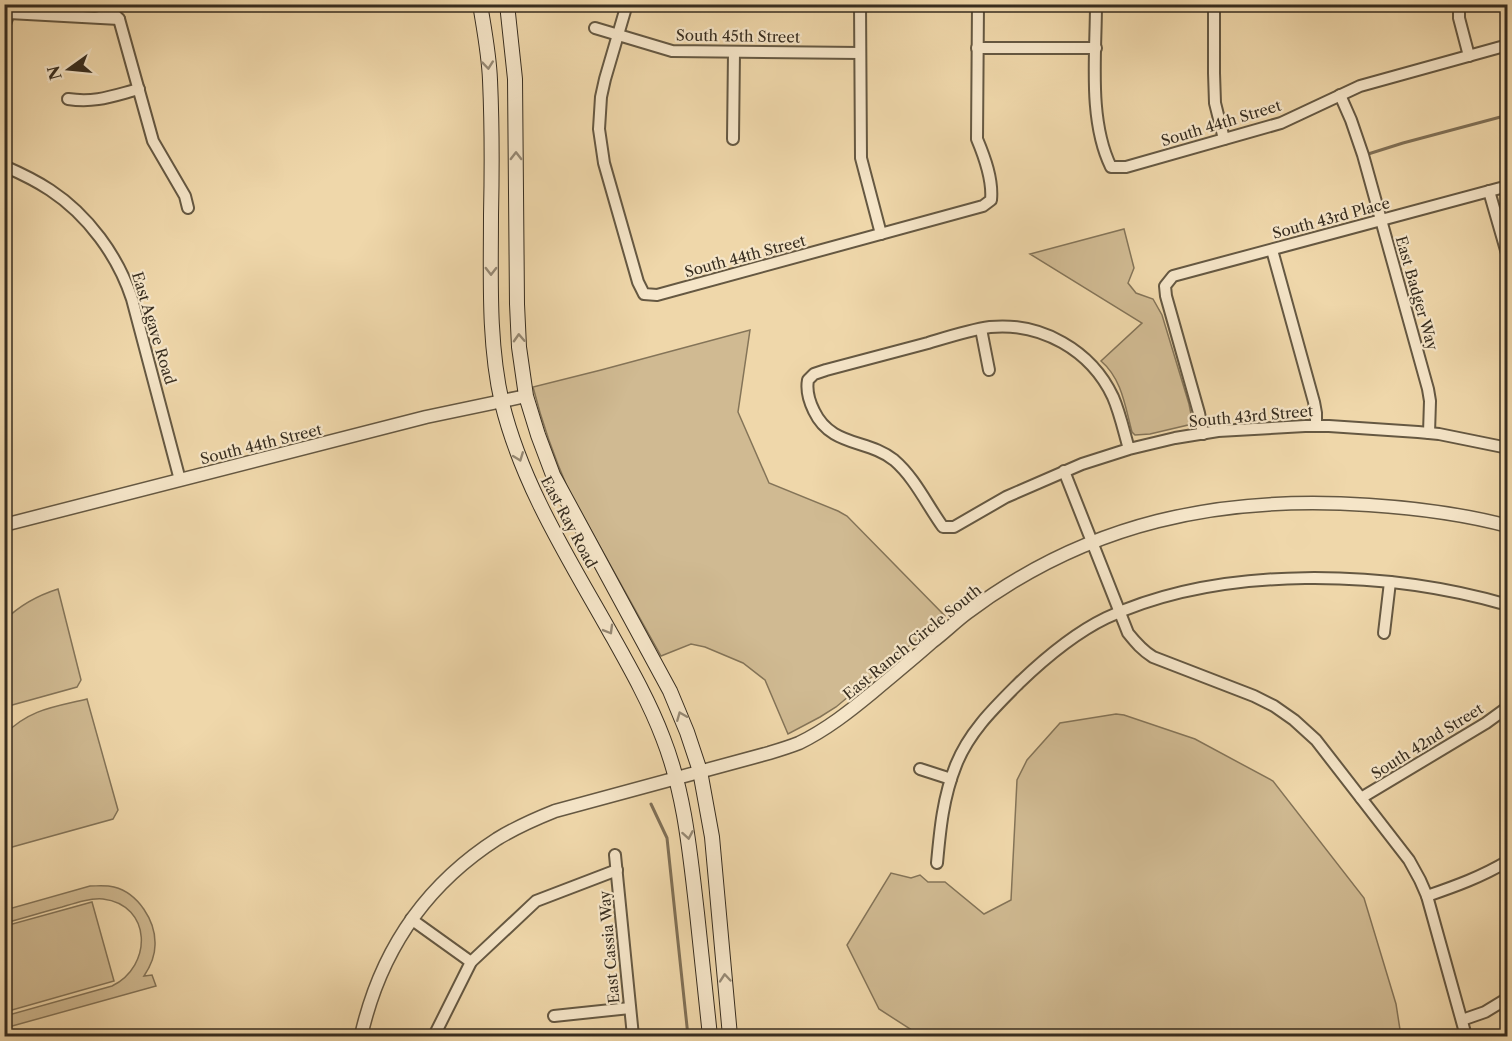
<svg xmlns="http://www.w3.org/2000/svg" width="1512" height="1041" font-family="'Libre Caslon Text',serif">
  <rect width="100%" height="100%" fill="#efd7aa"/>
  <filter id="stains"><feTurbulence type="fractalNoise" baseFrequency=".00333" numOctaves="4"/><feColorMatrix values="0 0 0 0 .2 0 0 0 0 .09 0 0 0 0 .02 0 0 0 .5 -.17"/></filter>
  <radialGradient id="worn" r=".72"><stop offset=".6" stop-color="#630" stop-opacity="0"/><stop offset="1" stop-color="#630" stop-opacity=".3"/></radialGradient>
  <g fill="#d0ba92" stroke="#847458" stroke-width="1.5">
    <path d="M1124,229l10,39 -6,15 8,10 17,6 9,16 27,89 3,15 -4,6 -38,9 -15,1 -3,-3c-7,-26 -10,-53 -31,-71l41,-38 -112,-69z"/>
    <path d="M750,330l-12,82 31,71 69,28 9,5 98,100 -109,91 -16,10 -32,17 -23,-54 -22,-17 -38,-16 -14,-3 -30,12 -92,-165c-15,-34 -27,-68 -36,-104l68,-17z"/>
    <path d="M58,589l23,91 -4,7 -72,20v-87c15,-15 31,-24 53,-31z"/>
    <path d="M87,699l31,111 -5,9 -108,30v-115c25,-25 49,-27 82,-35z"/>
    <polygon points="1116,714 1124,715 1195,739 1273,781 1364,898 1396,1004 1401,1036 921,1036 879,1009 847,945 891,873 911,878 920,875 928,882 945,882 984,914 1011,900 1017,780 1027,760 1060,723"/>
    <path d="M90,886c8,0 16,-1 24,1 24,6 42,34 41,58 0,12 -5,22 -11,31l8,-1 4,11 -151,42v-12l107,-30c41,-20 40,-81 -9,-87 -14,-1 -28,4 -41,8 -19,5 -38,11 -57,16v-13z"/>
    <polygon points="92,902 114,981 5,1012 5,926"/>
  </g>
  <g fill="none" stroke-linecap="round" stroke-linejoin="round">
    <g stroke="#807056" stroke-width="3">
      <polyline points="1365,155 1403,143 1508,115"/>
      <polyline points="651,804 667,838 688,1036"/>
    </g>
    <g stroke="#655842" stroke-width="14">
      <g id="minor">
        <polyline points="62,4 91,6 111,11 119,19 153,141 185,196 188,208"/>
        <path d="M627,4l-22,75 -4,18 -2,32 5,34 34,119 6,12 13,1 326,-89 8,-6c2,-20 -6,-42 -14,-61l1,-135"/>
        <polyline points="860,4 861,158 881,234"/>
        <path d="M1096,4c0,51 -8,116 15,163h15l155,-44 79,-37 148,-41"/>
        <polyline points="1214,4 1214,73 1215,103 1224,139"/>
        <polyline points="1459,4 1459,18 1469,56"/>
        <polyline points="9,13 119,19"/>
        <polyline points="4,27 12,4"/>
        <polyline points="595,28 672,51 860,53"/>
        <polyline points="977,48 1096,48"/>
        <polyline points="1340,95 1351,120 1363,155 1428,389 1430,401 1429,433"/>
        <path d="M68,99c28,4 44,-3 71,-10"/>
        <polyline points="733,139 734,52"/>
        <path d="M4,166c16,7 31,14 46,24 38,25 68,66 82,109l48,181"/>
        <polyline points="1489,191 1508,257"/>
        <polyline points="1272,250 1314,402 1316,413 1316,426"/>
        <polyline points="981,329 989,370"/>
        <polyline points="1203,434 1199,413 1166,296 1165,286 1173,276 1508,186"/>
        <path d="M1129,449c-5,-17 -9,-36 -16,-52 -22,-47 -72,-75 -123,-70 -21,3 -42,10 -62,16 -34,9 -68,18 -102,27l-12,4 -6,6c-2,11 1,21 6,31 17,36 54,28 80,49 21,18 33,45 49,67h11l52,-30 76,-33 47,-15 46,-11 43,-7 87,-5h24l89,6 21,2 69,14"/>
        <path d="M1064,471l64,162c8,10 14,17 25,24l101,39 20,10 20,14 22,20 93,120 11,20 7,16 39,140"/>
        <polyline points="1384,633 1390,582"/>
        <polyline points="920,769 951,779"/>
        <polyline points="1361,798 1486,723 1508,707"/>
        <polyline points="615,855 633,1036"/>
        <path d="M937,863c3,-33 6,-66 19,-98 13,-33 38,-57 63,-82 26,-25 54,-49 87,-65 116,-54 281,-48 402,-13"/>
        <path d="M1427,896c29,-10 54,-19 81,-35"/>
        <polyline points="411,919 471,962"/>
        <polyline points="554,1016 630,1008"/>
        <polyline points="1462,1020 1485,1012 1508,998"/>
        <polyline points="434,1036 471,962 536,901 617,870"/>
      </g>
    </g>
    <g stroke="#655842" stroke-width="15">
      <g id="tertiary">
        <polyline points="4,525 426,417 526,396"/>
        <path d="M361,1036c19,-84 63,-150 136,-197 18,-11 38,-20 58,-28l214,-58c10,-3 20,-6 30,-10 27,-13 51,-32 74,-51 20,-17 40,-33 59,-50 12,-9 23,-20 35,-29 121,-91 253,-118 402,-108 46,3 94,9 139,21"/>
      </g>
    </g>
    <g stroke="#372d1f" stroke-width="16">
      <g id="secondary">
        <path d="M480,4c4,25 9,50 10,76 2,44 2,90 1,135 0,62 -3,127 11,188 20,82 67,156 108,229 19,34 39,69 53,106 22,56 27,116 34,175 4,41 9,82 13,123"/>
        <polyline points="507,4 515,79 517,304 519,347 526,396 538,435 553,475 670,691 687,732 700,771 712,837 730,1036"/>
      </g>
    </g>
    <use href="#minor" stroke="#f5e5c8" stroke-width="10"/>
    <use href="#tertiary" stroke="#f5e5c8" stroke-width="12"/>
    <use href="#secondary" stroke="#f5e5c8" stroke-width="14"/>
  </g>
  <defs><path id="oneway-chevron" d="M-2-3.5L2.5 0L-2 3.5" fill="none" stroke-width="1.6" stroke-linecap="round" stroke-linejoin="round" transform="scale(1.5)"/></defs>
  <g stroke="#968974">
    <use href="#oneway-chevron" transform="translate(488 65) rotate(84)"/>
    <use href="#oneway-chevron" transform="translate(516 156) rotate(-90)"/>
    <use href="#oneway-chevron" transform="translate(491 271) rotate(90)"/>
    <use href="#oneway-chevron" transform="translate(519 338) rotate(-93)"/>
    <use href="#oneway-chevron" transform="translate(519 457) rotate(69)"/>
    <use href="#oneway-chevron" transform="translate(609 630) rotate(60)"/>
    <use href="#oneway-chevron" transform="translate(681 716) rotate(-112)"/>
    <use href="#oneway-chevron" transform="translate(688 835) rotate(80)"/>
    <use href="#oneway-chevron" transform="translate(725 978) rotate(-95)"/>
  </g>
  <g text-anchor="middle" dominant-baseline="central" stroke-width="4.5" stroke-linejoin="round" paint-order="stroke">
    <g font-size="15" fill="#372d1f" stroke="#f5e5c8">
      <text transform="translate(738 36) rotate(1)">South 45th Street</text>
      <text transform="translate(1221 123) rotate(-17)">South 44th Street</text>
      <text transform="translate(1331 218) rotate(-15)">South 43rd Place</text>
      <text transform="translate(745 256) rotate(-15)">South 44th Street</text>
      <text transform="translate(1417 293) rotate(74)">East Badger Way</text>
      <text transform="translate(154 328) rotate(73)">East Agave Road</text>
      <text transform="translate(1251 416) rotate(-5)">South 43rd Street</text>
      <text transform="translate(261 444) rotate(-14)">South 44th Street</text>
      <text transform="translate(569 522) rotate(62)">East Ray Road</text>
      <text transform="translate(912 642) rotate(-39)">East Ranch Circle South</text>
      <text transform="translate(1427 741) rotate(-32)">South 42nd Street</text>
      <text transform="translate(609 947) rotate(-95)">East Cassia Way</text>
    </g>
  </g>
  <rect width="1512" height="1041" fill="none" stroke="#efd7aa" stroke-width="24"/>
  <rect x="6" y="6" width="1500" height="1029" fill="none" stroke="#372d1f" stroke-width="3"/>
  <rect x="12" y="12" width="1488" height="1017" fill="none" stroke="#372d1f" stroke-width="1.5"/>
  <g transform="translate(69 69) rotate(255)" stroke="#f5e5c8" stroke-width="4.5" paint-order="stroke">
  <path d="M0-4.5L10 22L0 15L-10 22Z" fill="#372d1f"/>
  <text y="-9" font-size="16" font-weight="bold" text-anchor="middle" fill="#372d1f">N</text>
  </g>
  <rect width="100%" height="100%" filter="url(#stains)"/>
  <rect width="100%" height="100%" fill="url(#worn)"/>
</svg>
